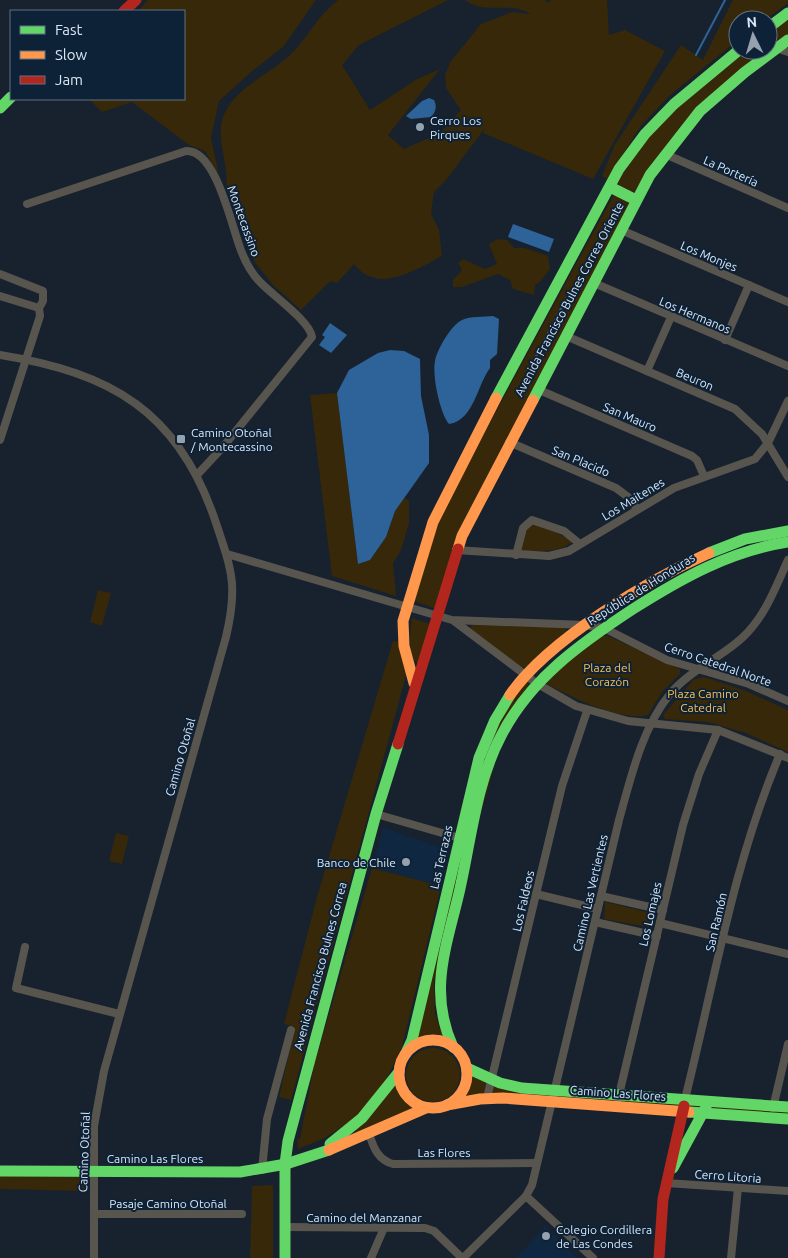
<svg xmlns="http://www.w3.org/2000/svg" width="788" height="1258" font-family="Ubuntu,sans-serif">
  <rect width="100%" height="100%" fill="#17222e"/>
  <g fill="#0f2740">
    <polygon points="383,828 449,850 441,886 372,868"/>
    <polygon points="545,1226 577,1258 516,1258"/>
  </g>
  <g fill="#362808">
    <polygon points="148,0 316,0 283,47 251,72 219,101 211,138 219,175 205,151 189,145 132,102 102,112 89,99 184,99 184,11 138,11"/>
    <path d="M338,0h110l-89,45 -17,20 28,45 47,-31 23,-10 -52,66 16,14 36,-16 21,-23 -15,-22 -1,-13 6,-14 30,-37 31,-12 19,2c-22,-14 -45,2 -66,-14h80l4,3 2,-3h56l2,35 16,-5 40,21 -72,128 -110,-46 2,-5 -39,52 -12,12 -3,22 8,16 3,26c-27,14 -64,39 -88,8l-17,19 -7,-2 -29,29 -28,-25 -19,-24 -28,-78c3,-9 -7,-40 -5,-56 4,-37 49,-51 72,-75 16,-17 26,-38 45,-52z"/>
    <polygon points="733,0 788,0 788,3 765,20 738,20 738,40 669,96 641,126 607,179 602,176 614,146 681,45 703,60"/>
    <polygon points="785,21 788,21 788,34 775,43 768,40 768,33"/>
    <polygon points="746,50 762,50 761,54 680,128 667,144 635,191 630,192 618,186 618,181 643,142 706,80"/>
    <polygon points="617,194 631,205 471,507 459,531 434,608 411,600 437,520 613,196"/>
    <polygon points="498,239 507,240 514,248 525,248 548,256 550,269 540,282 535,285 534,295 513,289 510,280 498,274 462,287 453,287 453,280 462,270 458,263 463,259 485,269 497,264 489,244"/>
    <polygon points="337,393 358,564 370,560 386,537 395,511 404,497 409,501 409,523 401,550 393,563 396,596 332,576 310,395"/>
    <path d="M530,523h6l38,18c-16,12 -33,10 -52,10l-2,-3 7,-21z"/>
    <polygon points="98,590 111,593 102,626 90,622"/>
    <path d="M412,618l18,6 -13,39c-10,-11 -7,-31 -5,-45z"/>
    <polygon points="472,625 564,627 567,631 529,666 521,668 470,629"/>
    <path d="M601,636h7l72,33v5l-18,18 -14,23c-27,7 -77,-18 -101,-31 5,-23 36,-36 54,-48z"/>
    <polygon points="393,641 400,642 408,668 291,1100 279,1097 295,1027 284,1024 317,897"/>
    <polygon points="704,677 746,691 788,710 788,752 746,733 708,722 665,719 663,715 694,679"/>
    <polygon points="527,681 529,685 509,713 434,981 435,1014 443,1038 433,1036 417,1041 479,772 496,725"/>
    <polygon points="116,833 129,836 122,864 109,861"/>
    <polygon points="372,868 441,886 402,1047 384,1084 358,1116 325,1138 298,1149 297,1139 300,1139 314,1065"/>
    <polygon points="605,902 655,914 653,928 604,919"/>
    <circle cx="433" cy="1075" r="27"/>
    <polygon points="469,1073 485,1081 788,1111 788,1116 467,1096"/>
    <polygon points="396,1083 400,1096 415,1108 357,1134 356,1129"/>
    <polygon points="0,1176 87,1177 87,1191 0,1189"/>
    <polygon points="273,1185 273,1258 250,1258 252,1186"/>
  </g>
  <g fill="#2d6398">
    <path d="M429,98l5,2c3,6 2,12 -3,17l-20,2 -5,-3 16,-15z"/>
    <polygon points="513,224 554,239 549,252 508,237"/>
    <path d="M493,316l6,3 -2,35 -7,6v8c-13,17 -16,52 -41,56 -9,-11 -17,-48 -14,-63 2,-11 16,-36 27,-41 8,-4 22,-3 31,-4z"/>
    <polygon points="330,323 347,335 331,353 319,345 325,337 322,335"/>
    <polygon points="390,350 404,351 420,359 421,396 429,435 429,463 395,511 386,537 370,560 358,564 337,393 349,370 378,353"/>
  </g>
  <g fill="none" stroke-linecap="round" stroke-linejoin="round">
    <g stroke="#2d6398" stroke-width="2">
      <polyline points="696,55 725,0"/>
      <polyline points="531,366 567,297"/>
    </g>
    <g stroke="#58554f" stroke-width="8">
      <polyline points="768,45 788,52"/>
      <polyline points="665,154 788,208"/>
      <path d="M27,204l159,-53c31,-2 46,79 56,102 4,10 10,21 18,29 12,13 50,39 52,55l-89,110 -26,28"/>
      <polyline points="621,230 788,302"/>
      <polyline points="0,274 43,291 43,301 39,308"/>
      <polyline points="594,283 788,366"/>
      <polyline points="0,296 39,308 40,316 0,440"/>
      <polyline points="566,336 735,409 762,434 788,477"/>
      <polyline points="725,340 749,285"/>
      <path d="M0,355c111,18 179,56 216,168 16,48 22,63 10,114l-122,434 -10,55v132"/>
      <polyline points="647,371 671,317"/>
      <polyline points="537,389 692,456 697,460 704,476"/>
      <polyline points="509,442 616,488 628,497 637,509"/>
      <polyline points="456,550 549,556 569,551 674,488 755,459 768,443 788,401"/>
      <polyline points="227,554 452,620 585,625 604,628 667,660 749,684 788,701"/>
      <polyline points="516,555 523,528 532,520 564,531 580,544"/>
      <polyline points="454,621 536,683 576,706 628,721 718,730 788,758"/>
      <polyline points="376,814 463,839"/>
      <polyline points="536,894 598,909"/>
      <polyline points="601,896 663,910"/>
      <polyline points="595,922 657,936"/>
      <polyline points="660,923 788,954"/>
      <polyline points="25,947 16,988 119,1014"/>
      <polyline points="487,1098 562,786 587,711"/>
      <polyline points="618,1099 683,825 699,774 718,730"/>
      <path d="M685,1099c29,-115 48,-235 95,-345"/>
      <polyline points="773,1108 788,1044"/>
      <path d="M369,1133c4,14 9,27 24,31l143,-1"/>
      <polyline points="262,1170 267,1119 291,1030"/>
      <polyline points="666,1183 788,1191"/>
      <polyline points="526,1196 593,1258"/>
      <polyline points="94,1214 242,1214"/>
      <polyline points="285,1227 425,1228 434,1231 462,1258"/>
      <polyline points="371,1258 384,1228"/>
      <path d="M463,1258l63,-62 6,-11 87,-365c12,-43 23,-92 51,-126 20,-24 49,-35 72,-56 23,-21 33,-50 46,-78"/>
      <polyline points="731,1258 738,1188"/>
    </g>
    <g stroke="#63d668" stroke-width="11">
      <polyline points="768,28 788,13"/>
      <polyline points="0,108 11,97"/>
      <polyline points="610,187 636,200"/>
      <polyline points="496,398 619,169 645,134 674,104 739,50"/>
      <polyline points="533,400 650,175 700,111 745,72 788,40"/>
      <polyline points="709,553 745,539 788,531"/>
      <path d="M453,1047c-25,-55 -7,-99 6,-154 12,-52 17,-110 42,-157 29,-57 80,-93 132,-127 49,-31 97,-58 155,-67"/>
      <polyline points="405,1055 412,1040 479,758 495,720 510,695"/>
      <polyline points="467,1068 500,1083 522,1088 788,1107"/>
      <polyline points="689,1112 788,1119"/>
      <polyline points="330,1144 362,1118 399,1072"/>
      <polyline points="673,1168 706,1107"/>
      <polyline points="0,1171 240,1172 286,1164 329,1150"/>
      <polyline points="285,1258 285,1164 288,1141 376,814 398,744"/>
    </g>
    <g stroke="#ff974d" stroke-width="11">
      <polyline points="458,549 462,536 533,400"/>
      <polyline points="414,683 404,646 403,621 433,522 496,398"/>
      <path d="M510,695c37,-54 138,-115 199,-142"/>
      <circle cx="433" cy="1074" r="34"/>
      <polyline points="447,1105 480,1099 503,1098 689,1112"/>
      <polyline points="329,1150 426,1108"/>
    </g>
    <g stroke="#b3261e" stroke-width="11">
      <polyline points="124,11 136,0"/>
      <polyline points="398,744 458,549"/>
      <polyline points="659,1258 663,1199 684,1106"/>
    </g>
  </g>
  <g fill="#95a1af" stroke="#0e2237" stroke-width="2">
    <circle cx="420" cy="127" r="5"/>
    <rect x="176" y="434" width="10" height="10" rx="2.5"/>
    <circle cx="406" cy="862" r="5"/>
    <circle cx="546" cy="1236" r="5"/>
  </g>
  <g text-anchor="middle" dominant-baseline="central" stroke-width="4" stroke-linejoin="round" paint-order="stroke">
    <g font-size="12" fill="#d9e6f4" stroke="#0e2237" text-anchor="start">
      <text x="430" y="120">Cerro Los<tspan x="430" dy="14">Pirques</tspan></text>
      <text x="191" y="432">Camino Otoñal<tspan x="191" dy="14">/ Montecassino</tspan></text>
      <text x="396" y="862" text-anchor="end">Banco de Chile</text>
      <text x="556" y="1229">Colegio Cordillera<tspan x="556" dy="14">de Las Condes</tspan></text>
    </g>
    <g font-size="12" fill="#d9e6f4" stroke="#0e2237">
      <text transform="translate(731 171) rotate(24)">La Portería</text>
      <text transform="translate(244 221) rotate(70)">Montecassino</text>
      <text transform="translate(709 256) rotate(23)">Los Monjes</text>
      <text transform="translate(569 299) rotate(-62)">Avenida Francisco Bulnes Correa Oriente</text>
      <text transform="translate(695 315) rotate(23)">Los Hermanos</text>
      <text transform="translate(695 379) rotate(23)">Beuron</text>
      <text transform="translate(630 417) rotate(23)">San Mauro</text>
      <text transform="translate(581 461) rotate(23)">San Placido</text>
      <text transform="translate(633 499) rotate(-31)">Los Maitenes</text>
      <text transform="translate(641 589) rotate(-32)">República de Honduras</text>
      <text transform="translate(718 664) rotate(19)">Cerro Catedral Norte</text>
      <text transform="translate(180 757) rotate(-74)">Camino Otoñal</text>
      <text transform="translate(441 857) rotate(-77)">Las Terrazas</text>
      <text transform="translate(590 893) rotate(-77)">Camino Las Vertientes</text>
      <text transform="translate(523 901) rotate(-77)">Los Faldeos</text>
      <text transform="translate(650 914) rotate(-77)">Los Lomajes</text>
      <text transform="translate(716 922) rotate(-77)">San Ramón</text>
      <text transform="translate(320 966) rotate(-75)">Avenida Francisco Bulnes Correa</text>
      <text transform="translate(618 1093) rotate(4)">Camino Las Flores</text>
      <text transform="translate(84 1152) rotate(-88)">Camino Otoñal</text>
      <text x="444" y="1152">Las Flores</text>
      <text x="155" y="1158">Camino Las Flores</text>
      <text transform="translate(728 1176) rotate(4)">Cerro Litoria</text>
      <text x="168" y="1203">Pasaje Camino Otoñal</text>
      <text x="364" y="1217">Camino del Manzanar</text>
    </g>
    <g font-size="12" fill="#f8c053" stroke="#0e2237">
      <text x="607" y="667">Plaza del<tspan x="607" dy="14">Corazón</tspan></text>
      <text x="703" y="693">Plaza Camino<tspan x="703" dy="14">Catedral</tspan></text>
    </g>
  </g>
  <rect x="10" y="10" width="175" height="90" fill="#0e2237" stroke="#5f7083"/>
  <rect x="20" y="26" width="25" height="8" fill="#63d668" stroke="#5f7083"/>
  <text x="55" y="35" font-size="15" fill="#d9e6f4">Fast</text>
  <rect x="20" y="51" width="25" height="8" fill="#ff974d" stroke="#5f7083"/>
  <text x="55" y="60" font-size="15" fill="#d9e6f4">Slow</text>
  <rect x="20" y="76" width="25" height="8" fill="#b3261e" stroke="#5f7083"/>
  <text x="55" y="85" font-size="15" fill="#d9e6f4">Jam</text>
  <g transform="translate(753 35) rotate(355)"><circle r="24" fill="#0e2237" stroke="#5f7083"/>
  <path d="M0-4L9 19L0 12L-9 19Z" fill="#95a1af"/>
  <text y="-8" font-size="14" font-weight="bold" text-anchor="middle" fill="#d9e6f4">N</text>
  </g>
</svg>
